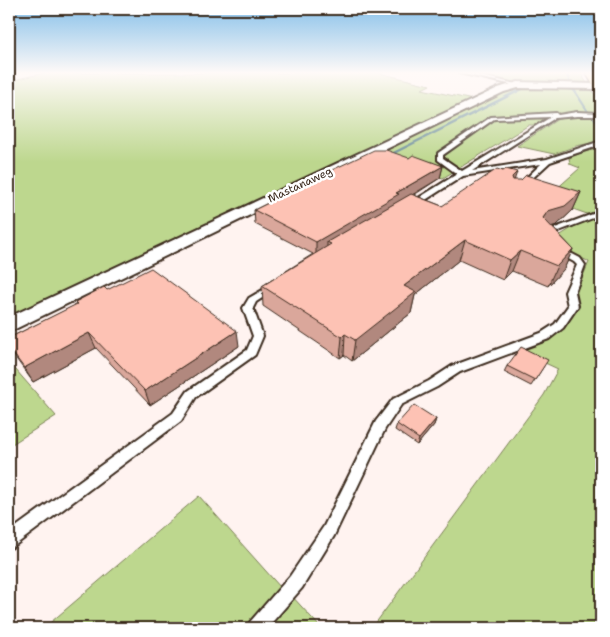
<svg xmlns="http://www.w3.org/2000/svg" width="610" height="637" font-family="'Shantell Sans',sans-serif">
  <rect width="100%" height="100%" fill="#fff3f0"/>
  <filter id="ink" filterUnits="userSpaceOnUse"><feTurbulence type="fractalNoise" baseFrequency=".02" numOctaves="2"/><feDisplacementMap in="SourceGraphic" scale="10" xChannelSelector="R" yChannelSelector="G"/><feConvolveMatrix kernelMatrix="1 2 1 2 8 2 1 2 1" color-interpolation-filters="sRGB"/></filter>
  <g filter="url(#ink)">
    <g fill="#bdd78e" stroke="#7c8056">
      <polygon points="44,73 379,73 430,85 422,89 473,100 9,317 9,81"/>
      <polygon points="468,73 581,73 586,82 584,84 520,84"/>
      <polygon points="523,86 590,88 601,102 601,113 552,114 535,125 529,125 443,178 371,154 504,91"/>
      <polygon points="576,116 601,117 601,141 576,146 554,154 517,146 558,119"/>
      <polygon points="601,148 601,211 587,214 545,199 580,168 570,164 569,158 583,152"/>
      <polygon points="601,215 601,628 372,628 544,395 558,369 519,351 564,328 578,307 576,292 589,262 551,241 588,218"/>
      <polygon points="9,362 56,416 9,446"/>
      <polygon points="199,496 281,588 245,628 44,628"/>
      <polygon points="291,595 321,628 263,628"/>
    </g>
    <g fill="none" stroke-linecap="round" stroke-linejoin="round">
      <g fill="#6a8c99" fill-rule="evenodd">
        <polygon points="565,73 568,73 571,84 569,83"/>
        <polygon points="571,86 573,86 590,113 588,113 573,91 554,88 556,87 572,89"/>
        <polygon points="537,87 538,89 523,90 388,157 385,156 521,88"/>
        <polygon points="593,118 595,118 601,126 601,129 600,129"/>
      </g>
      <g stroke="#3b2a1e" stroke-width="4">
        <g id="service">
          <polygon points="459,73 468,73 520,85 518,86"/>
          <path d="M577,112l24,1v3h-24l-22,2 -83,53 75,-12 54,-18v4l-51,17 -26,24 -5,-1 22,-21 -78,12 -47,30 -7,-2 48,-30 -19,-14v-7l53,-36 65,-4 2,2zM551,117l-89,54 -19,-13v-3l51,-36z"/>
          <polygon points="601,211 601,215 546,236 540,236 539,234"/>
          <polygon points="559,247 580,258 585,265 575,292 578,306 563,328 549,339 460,372 437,387 401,405 385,429 334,536 302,588 267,628 247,628 250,622 290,576 324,526 376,421 393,399 429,381 452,366 541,333 555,324 568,306 565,292 577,265 574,262 556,252 555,250"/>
          <polygon points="273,284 278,287 276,289 256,302 253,308 263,336 255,355 196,397 181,421 14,546 9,549 9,532 173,413 188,391 247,350 253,336 243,308 249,298"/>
        </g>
      </g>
      <g stroke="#3b2a1e" stroke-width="4">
        <polygon id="minor" points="518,82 600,84 601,89 518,88 504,92 9,332 9,317 498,88"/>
      </g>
      <g stroke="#3b2a1e" stroke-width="3">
        <polygon id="primary" points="586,73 598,73 601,79 601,92 597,91"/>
      </g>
      <use href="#service" fill="#fff" fill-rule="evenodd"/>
      <use href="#minor" fill="#fff" fill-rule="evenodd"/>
      <use href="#primary" fill="#fdde96" fill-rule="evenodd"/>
    </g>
    <g fill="#daa79b" stroke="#3b2a1e">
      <polygon points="409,158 443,166 440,178 414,195 442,206 514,180 581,192 573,210 557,225 551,226 573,249 564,269 548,286 512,271 503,280 459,260 415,295 411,313 352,361 344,355 340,358 263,306 262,286 313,254 255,224 254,210 292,191 292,189"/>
      <polygon points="107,290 239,346 150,405 96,348 33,382 9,349 9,338 76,305 75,302"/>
      <polygon points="507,366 544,366 531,386 504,372"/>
      <polygon points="436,419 434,425 417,445 395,430 397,424"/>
    </g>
    <g fill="#b1887e" stroke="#3b2a1e">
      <polygon points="443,166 440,178 331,244 327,242 327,249 316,256 316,242 396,193"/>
      <polygon points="517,172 511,190 512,177"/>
      <polygon points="581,192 573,210 557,225 540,230 543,218 548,211"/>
      <polygon points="465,240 459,260 415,295 411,313 352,361 355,340 404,286"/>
      <polygon points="573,249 564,269 548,286 557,266"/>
      <polygon points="520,251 512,271 503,280 510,260"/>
      <polygon points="237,331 239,346 150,405 145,391"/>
      <polygon points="89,333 96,348 33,382 24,368"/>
      <polygon points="345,334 344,355 340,358 342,337"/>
      <polygon points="436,419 434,425 417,445 419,439"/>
    </g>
    <g fill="#fdc2b4" stroke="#3b2a1e">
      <polygon points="374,150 386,150 409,158 413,155 443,166 396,193 399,194 316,242 254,210 294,190 292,189"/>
      <polygon points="497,169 503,171 506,169 517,172 512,177 513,180 521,180 526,175 581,192 565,206 548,211 543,218 573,249 557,266 520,251 510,260 465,240 404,286 416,292 355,340 345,334 342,337 262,286 331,244 327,242 411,194 442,206"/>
      <polygon points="151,268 237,331 145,391 89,333 24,368 9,348 9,338 77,304 75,302 104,287 107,290"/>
      <polygon points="521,347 548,360 535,380 507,366"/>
      <polygon points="414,405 436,419 419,439 397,424"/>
    </g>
  </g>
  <linearGradient id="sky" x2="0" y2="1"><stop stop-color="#82bee9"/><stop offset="0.45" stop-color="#fffaf8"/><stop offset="1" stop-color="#fffaf8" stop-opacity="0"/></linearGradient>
  <rect width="610" height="162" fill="url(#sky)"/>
  <g text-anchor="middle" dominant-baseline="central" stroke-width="5" stroke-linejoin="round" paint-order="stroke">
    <g font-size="11" fill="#3b2a1e" stroke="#fff">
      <text transform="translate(300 185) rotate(-25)">Mastanaweg</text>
    </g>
  </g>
  <rect width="610" height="637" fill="none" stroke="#fff" stroke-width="30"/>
  <rect x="15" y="15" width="580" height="607" fill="none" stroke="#3b2a1e" stroke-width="2" filter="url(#ink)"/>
</svg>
